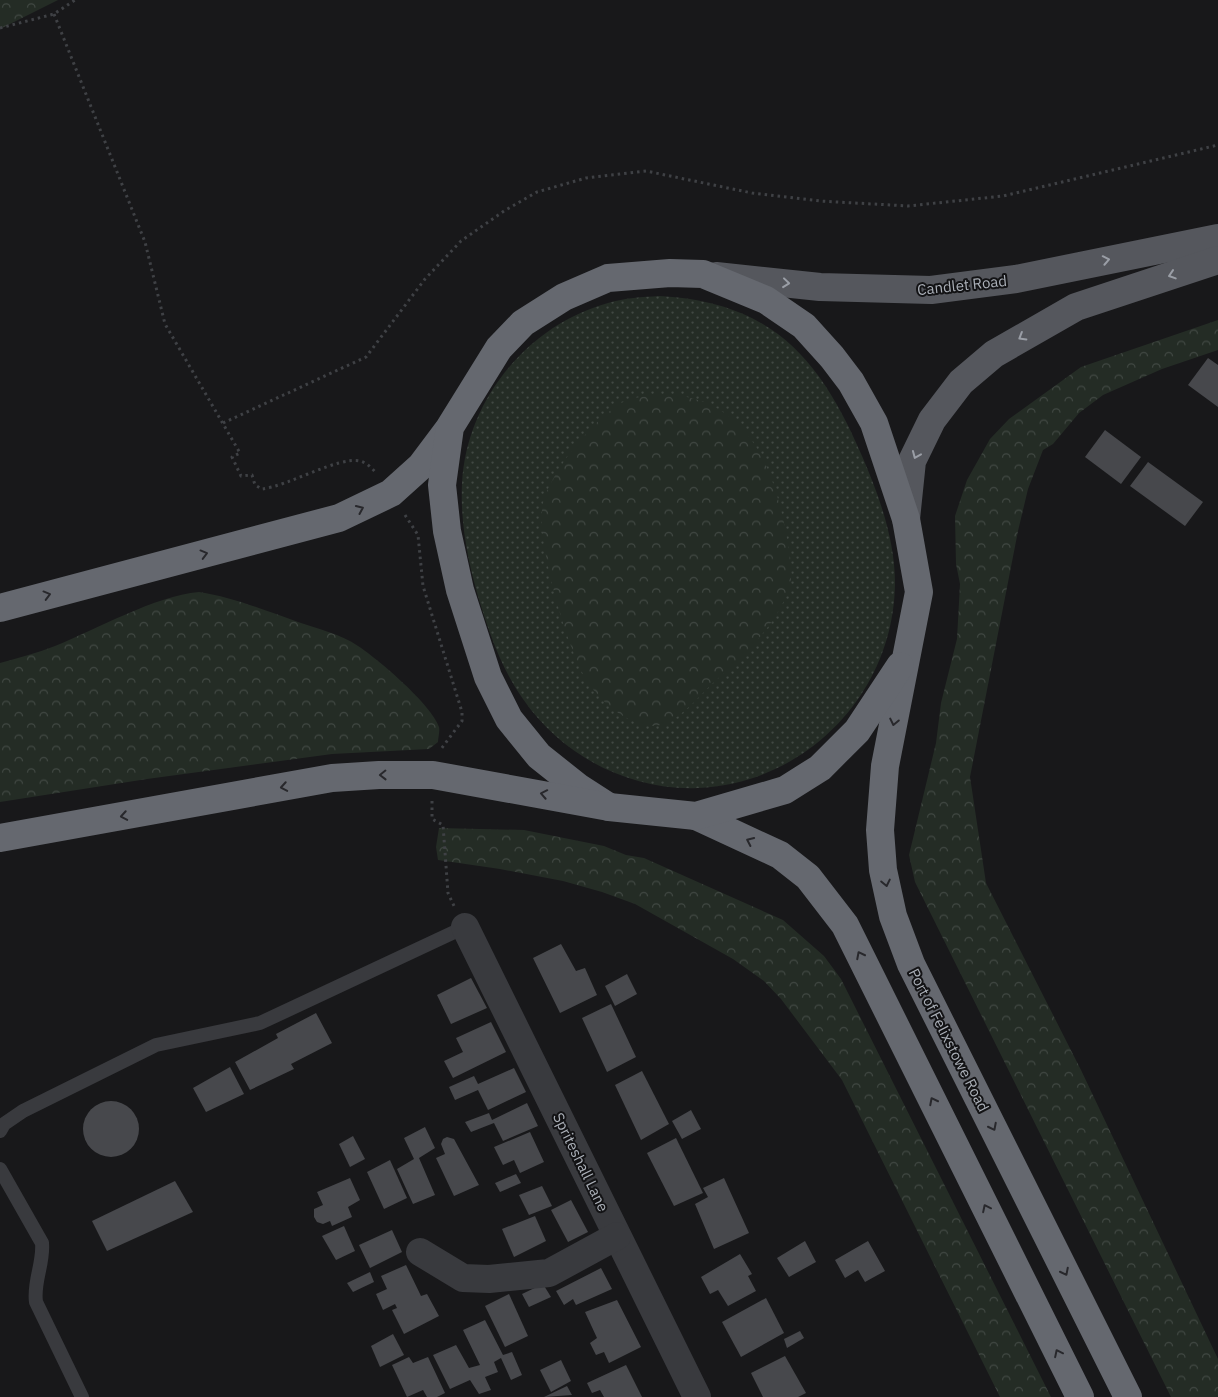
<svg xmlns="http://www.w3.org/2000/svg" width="1218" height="1397" font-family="'IBM Plex Sans',sans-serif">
  <defs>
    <pattern id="grass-dots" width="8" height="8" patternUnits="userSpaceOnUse" patternTransform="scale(1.25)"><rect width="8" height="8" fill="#242c25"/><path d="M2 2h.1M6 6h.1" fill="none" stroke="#414843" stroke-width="1.8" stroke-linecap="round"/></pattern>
    <pattern id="forest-crowns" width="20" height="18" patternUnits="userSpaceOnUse" patternTransform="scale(1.25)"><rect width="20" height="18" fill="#242c25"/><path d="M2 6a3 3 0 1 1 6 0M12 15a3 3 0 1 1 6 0" fill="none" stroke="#414843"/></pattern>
  </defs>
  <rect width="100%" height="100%" fill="#18181a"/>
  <path fill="url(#grass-dots)" d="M659,296c113,6 161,62 203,160 17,39 33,84 33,127 -1,110 -88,200 -197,205 -69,3 -137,-33 -175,-89 -20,-28 -32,-61 -42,-93 -12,-39 -21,-81 -19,-122 4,-84 66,-159 146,-181 17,-5 34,-6 51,-7z"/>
  <g fill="url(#forest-crowns)">
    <polygon points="0,0 58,0 0,29"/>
    <polygon points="1218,320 1218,350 1162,369 1103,395 1079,413 1053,444 1043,450 1028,489 1018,531 970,777 986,883 1081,1070 1218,1359 1218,1397 1171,1397 915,882 909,855 936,743 941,703 957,639 960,584 956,564 955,516 967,480 990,439 1009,419 1081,367"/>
    <path d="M660,394c84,2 112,66 126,139 4,23 10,45 -1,66 -17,35 -45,60 -73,85 -15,14 -35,40 -57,42 -26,1 -57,-26 -69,-47 -19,-31 -48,-133 -44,-169 3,-33 51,-90 79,-107 12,-6 26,-7 39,-9z"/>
    <path d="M199,592c34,5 67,19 99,30 20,7 43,12 60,24 20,13 74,59 81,81 1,4 -1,11 -1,15l-9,7 -97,5 -185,25 -147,23v-139c18,-5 37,-10 55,-17 42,-17 100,-50 144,-54z"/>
    <polygon points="439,828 524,830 604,846 626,855 644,858 783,920 824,956 841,979 1051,1397 1000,1397 842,1080 781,999 764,981 733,959 635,904 602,892 563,881 500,869 438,860 436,847"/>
  </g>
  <g fill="#47484c">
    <polygon points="1208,358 1218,365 1218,407 1188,385"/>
    <polygon points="1105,430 1141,457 1121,484 1085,457"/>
    <polygon points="1148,462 1203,502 1185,526 1130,486"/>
    <polygon points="561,944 576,971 585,968 597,995 560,1013 533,958"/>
    <polygon points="627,974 637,994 615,1006 605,986"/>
    <polygon points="471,978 487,1008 451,1024 437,995"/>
    <polygon points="611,1004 636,1057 607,1072 582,1018"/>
    <polygon points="316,1013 332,1043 291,1064 294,1069 250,1090 235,1062 278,1038 276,1034"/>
    <polygon points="491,1022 506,1052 453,1078 444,1061 463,1052 456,1038"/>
    <polygon points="230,1067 244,1094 206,1112 193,1088"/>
    <polygon points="514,1068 526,1092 488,1110 478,1090 455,1100 449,1087 474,1076 478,1084"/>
    <polygon points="642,1071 669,1124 641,1140 615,1085"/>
    <circle cx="111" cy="1129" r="28"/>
    <polygon points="527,1103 538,1126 503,1141 494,1123 471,1132 465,1122 489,1113 492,1120"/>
    <polygon points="691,1110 701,1129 682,1139 672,1121"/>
    <polygon points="425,1127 435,1148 419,1158 435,1195 413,1204 397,1169 414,1159 404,1138"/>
    <polygon points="530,1132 544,1162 520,1173 514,1160 503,1165 494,1147"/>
    <polygon points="353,1136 365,1159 350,1167 339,1144"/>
    <polygon points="447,1137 454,1139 479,1185 454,1196 436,1158 445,1154 441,1144 443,1139"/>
    <polygon points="676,1138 703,1193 674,1206 647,1153"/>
    <polygon points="390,1160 407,1198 384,1209 367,1172"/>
    <polygon points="516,1174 521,1183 500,1192 495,1183"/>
    <polygon points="350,1178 360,1200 348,1207 352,1217 332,1226 330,1221 323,1224 317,1222 314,1217 314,1209 323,1205 317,1192"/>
    <polygon points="724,1178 749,1233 714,1249 695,1204 708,1197 703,1188"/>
    <polygon points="175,1181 193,1212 107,1251 92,1221"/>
    <polygon points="542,1186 552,1206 529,1215 519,1195"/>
    <polygon points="571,1200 588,1232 568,1242 551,1210"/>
    <polygon points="535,1216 546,1241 514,1257 502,1229"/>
    <polygon points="344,1226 355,1251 336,1260 322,1236"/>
    <polygon points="392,1230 402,1252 370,1268 359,1245"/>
    <polygon points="805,1241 816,1262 789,1277 777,1258"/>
    <polygon points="868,1241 885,1271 865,1282 858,1270 845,1278 835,1260"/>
    <polygon points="740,1254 752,1274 748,1276 756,1291 728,1306 718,1290 710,1294 701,1277"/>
    <polygon points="406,1265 421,1296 427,1294 439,1316 404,1334 392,1310 397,1308 395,1304 383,1310 376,1294 387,1289 381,1276"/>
    <polygon points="601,1268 612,1289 576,1305 573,1299 564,1305 556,1291"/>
    <polygon points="370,1272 374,1282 353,1292 347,1283"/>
    <polygon points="543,1284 551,1297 529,1307 522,1294"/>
    <polygon points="509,1294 528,1336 505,1347 485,1306"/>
    <polygon points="766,1298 784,1333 741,1357 722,1322"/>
    <polygon points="617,1300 641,1347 609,1363 604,1352 596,1355 590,1343 597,1338 585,1312"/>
    <polygon points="485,1320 503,1355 512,1352 522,1375 511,1380 501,1358 494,1362 498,1372 485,1377 491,1390 479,1394 470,1380 450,1389 433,1355 456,1345 469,1368 480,1365 463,1330"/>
    <polygon points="800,1331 804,1338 787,1348 784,1339"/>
    <polygon points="393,1334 404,1355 380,1367 371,1346"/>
    <polygon points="785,1356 806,1393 798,1397 763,1397 751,1373"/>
    <polygon points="409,1357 413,1363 428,1357 445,1393 437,1397 427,1397 423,1390 407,1397 392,1365"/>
    <polygon points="561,1360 571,1381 551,1392 540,1370"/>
    <polygon points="626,1365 642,1397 604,1397 600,1390 592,1393 587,1383"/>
    <polygon points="567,1386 572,1395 544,1397"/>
  </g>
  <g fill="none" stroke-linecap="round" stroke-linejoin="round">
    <g stroke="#3f4145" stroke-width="3" stroke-dasharray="2.5 4" stroke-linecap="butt">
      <path d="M54,14l91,228 20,82 75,129 -8,4 9,19 11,-1 3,10 7,4c26,-3 77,-33 98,-28 7,2 12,7 16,12"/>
      <polyline points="0,28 54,14 75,0"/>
      <polyline points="223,423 366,357 425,279 461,241 504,211 537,192 586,178 646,171 752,193 820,201 908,206 1003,196 1218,145"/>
      <polyline points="405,515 418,535 423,586 462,712 462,721 441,749"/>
      <polyline points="432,801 432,819 443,825 448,893 454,906"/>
    </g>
    <g stroke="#393a3e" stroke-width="14">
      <polyline points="0,1131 4,1124 23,1111 156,1045 260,1023 465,927"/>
      <path d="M0,1169l42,74c2,20 -9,39 -6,59l46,95"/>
    </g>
    <g stroke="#393a3e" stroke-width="28">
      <polyline points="465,927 697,1397"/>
      <polyline points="420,1252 463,1278 489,1279 549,1273 617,1236"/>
    </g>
    <g stroke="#55575d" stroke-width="28">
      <polyline points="716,276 820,287 931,290 1016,279 1218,238"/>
      <polyline points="906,519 912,461 932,420 961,382 994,354 1076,307 1218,260"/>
    </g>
    <g stroke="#65686f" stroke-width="28">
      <polyline points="0,608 339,518 391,493 421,466 448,430"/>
      <polyline points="609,807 578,787 539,756 509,719 488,677 460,590 447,531 442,485 450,427 499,348 523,323 564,297 608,278 670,273 703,274 766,300 804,326 832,357 851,382 874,423 906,519 919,592 885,766 880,830 883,870 893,916 911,964 1128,1397"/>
      <polyline points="696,816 780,855 808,877 845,925 1080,1397"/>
      <polyline points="0,838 332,778 379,775 433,775 609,807 696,816 785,790 820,768 857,731 900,666"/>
    </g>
  </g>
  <defs><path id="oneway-chevron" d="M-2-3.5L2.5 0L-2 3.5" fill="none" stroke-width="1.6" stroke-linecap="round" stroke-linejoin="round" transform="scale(1.25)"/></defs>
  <g stroke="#9a9ea6">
    <use href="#oneway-chevron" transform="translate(1106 260) rotate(-11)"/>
    <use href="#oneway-chevron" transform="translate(1172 275) rotate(162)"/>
    <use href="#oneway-chevron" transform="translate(786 283) rotate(6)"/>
    <use href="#oneway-chevron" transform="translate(1022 337) rotate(149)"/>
    <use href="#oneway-chevron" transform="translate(916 455) rotate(113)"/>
  </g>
  <g stroke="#28282c">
    <use href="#oneway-chevron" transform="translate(360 509) rotate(-24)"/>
    <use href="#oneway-chevron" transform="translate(204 554) rotate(-15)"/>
    <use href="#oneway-chevron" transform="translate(47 595) rotate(-15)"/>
    <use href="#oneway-chevron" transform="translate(894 722) rotate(102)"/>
    <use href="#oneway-chevron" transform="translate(383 775) rotate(179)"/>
    <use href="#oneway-chevron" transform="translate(284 787) rotate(170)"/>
    <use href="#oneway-chevron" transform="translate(544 794) rotate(-169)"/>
    <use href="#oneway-chevron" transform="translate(124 816) rotate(170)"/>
    <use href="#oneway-chevron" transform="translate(750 841) rotate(-155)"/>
    <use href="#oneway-chevron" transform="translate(886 883) rotate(78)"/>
    <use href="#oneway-chevron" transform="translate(860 955) rotate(-117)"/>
    <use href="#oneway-chevron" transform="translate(933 1101) rotate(-117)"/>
    <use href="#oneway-chevron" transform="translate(993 1127) rotate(63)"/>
    <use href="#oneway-chevron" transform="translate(986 1208) rotate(-116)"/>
    <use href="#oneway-chevron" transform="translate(1065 1272) rotate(63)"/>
    <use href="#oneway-chevron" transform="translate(1058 1353) rotate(-116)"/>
  </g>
  <g text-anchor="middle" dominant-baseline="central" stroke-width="4" stroke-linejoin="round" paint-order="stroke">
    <g font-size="15" fill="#abb0b8" stroke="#131315">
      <text transform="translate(962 285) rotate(-6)">Candlet Road</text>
      <text transform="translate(949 1040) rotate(63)">Port of Felixstowe Road</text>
      <text transform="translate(581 1162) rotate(64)">Spriteshall Lane</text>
    </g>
  </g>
</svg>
